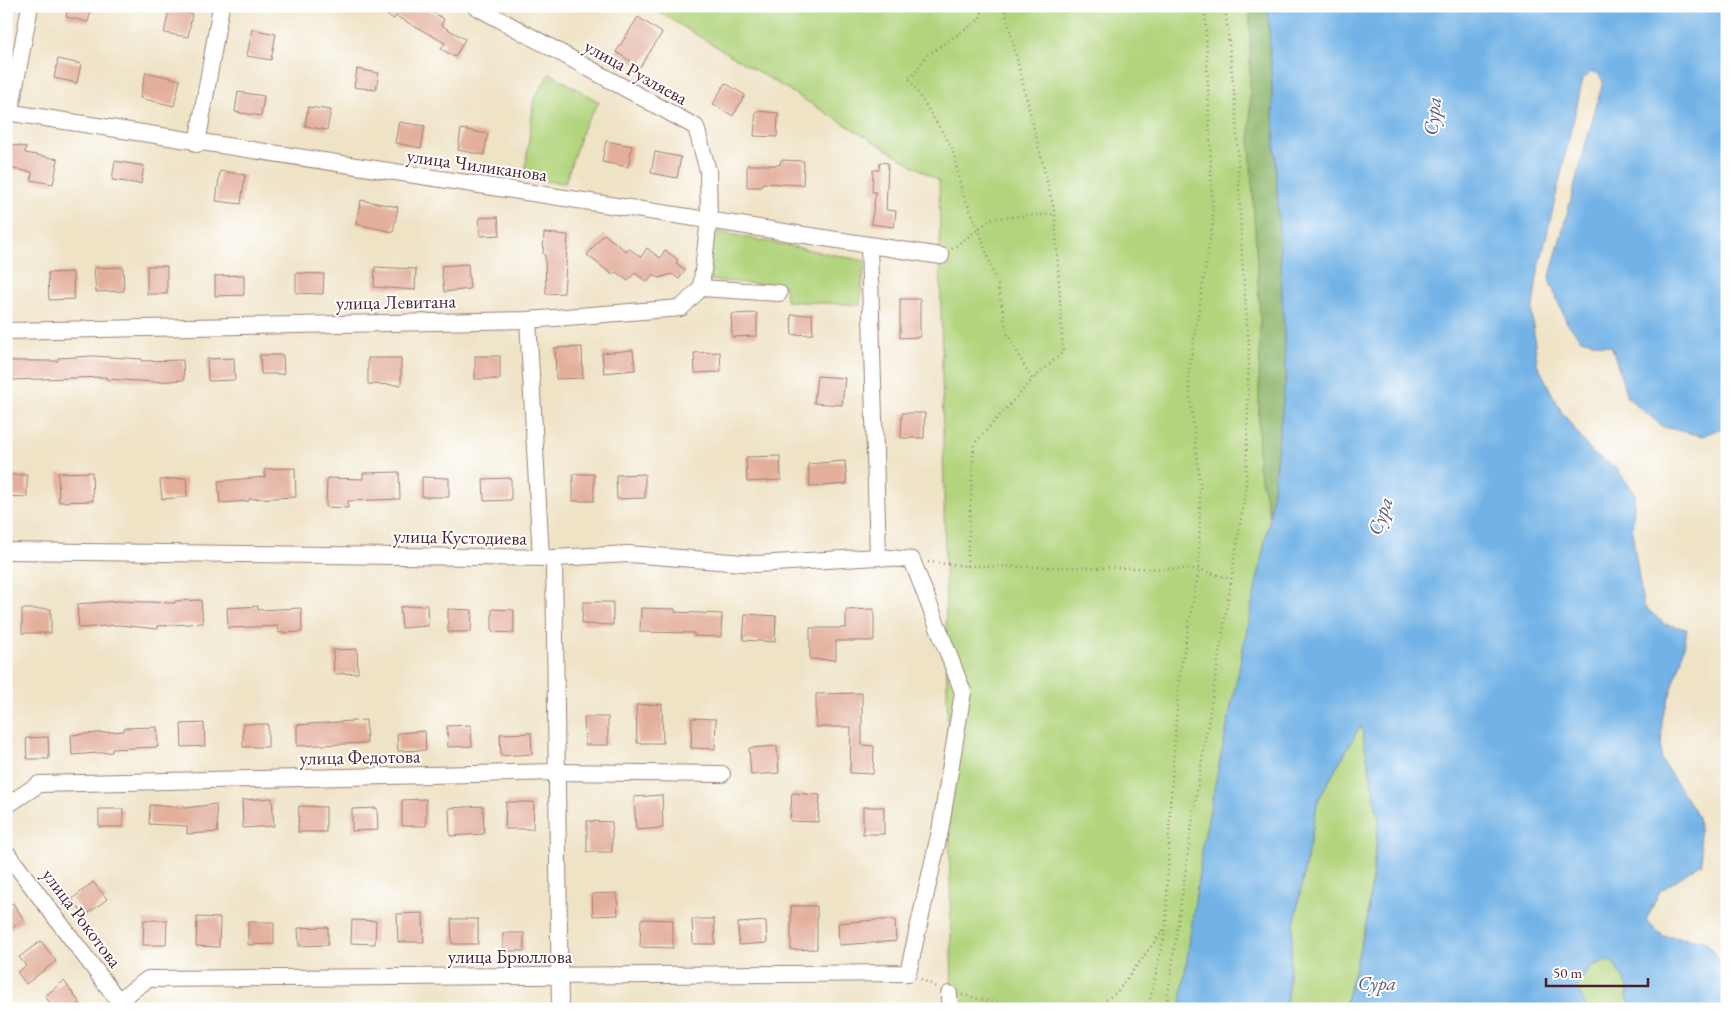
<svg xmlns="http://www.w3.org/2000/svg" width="1733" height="1015" font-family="'EB Garamond',serif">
  <rect width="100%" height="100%" fill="#fff"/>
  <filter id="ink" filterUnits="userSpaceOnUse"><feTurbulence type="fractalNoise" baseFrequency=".02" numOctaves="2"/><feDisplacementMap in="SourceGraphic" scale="10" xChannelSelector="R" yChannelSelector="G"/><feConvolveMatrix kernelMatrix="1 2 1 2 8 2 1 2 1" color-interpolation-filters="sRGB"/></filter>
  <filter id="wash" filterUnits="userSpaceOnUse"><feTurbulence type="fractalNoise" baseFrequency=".0096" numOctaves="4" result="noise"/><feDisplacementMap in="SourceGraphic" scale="20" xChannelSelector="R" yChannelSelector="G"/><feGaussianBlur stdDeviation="1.12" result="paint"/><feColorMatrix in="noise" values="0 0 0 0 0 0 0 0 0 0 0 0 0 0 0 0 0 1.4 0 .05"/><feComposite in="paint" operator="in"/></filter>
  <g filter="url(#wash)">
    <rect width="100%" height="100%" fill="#efe3c6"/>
    <g fill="#b2d47d" stroke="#7e7a54">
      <polygon points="649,6 1251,6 1270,517 1183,1009 952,1009 939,181"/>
      <polygon points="550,73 599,102 583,128 565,183 524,179 534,99"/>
      <polygon points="714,231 865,261 860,305 786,301 785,286 708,280"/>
      <polygon points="1361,724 1379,820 1367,921 1344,1009 1286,1009 1293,930 1318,800"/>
      <polygon points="1612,961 1629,987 1627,998 1633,1009 1587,1009 1576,987 1592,965"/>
    </g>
    <polygon fill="#8db66c" stroke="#6c6a4c" points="1250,6 1268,6 1286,374 1270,517 1258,466 1260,319 1250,147"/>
    <polygon fill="#72b2e6" stroke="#5e6888" points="1268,6 1727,6 1727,426 1702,436 1663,427 1627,397 1612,347 1581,339 1567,323 1549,280 1603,81 1598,73 1591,72 1583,79 1537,277 1532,314 1537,364 1561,411 1592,453 1615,467 1635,493 1632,531 1643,605 1664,624 1687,629 1682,658 1662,719 1661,759 1698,817 1702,863 1660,891 1646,920 1663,936 1705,941 1727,970 1727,1009 1633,1009 1627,998 1628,987 1612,961 1592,965 1577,986 1587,1009 1344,1009 1367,921 1379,820 1361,725 1318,800 1293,930 1286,1009 1180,1009 1203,843 1270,517 1286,374"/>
    <g id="blocks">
      <g fill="#e3af9b">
        <polygon points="68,6 92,6 88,22 66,17"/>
        <polygon points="370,6 422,6 444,19 441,25 465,39 455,57 441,49 445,43 396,16 394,19"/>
        <polygon points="169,10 192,14 188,37 164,33"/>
        <polygon points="638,17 662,33 640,67 616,52"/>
        <polygon points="252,29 276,34 271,60 247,56"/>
        <polygon points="58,59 81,64 77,83 54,78"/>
        <polygon points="357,69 379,73 376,90 354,87"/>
        <polygon points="146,72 180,80 174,106 140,98"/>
        <polygon points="725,83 745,95 733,116 713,104"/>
        <polygon points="238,92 264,96 261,116 235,112"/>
        <polygon points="308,107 331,110 327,130 305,126"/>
        <polygon points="756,111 778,113 777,137 754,136"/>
        <polygon points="399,122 425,126 421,148 395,143"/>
        <polygon points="461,129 488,134 484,155 458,150"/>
        <polygon points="606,141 632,146 628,167 602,162"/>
        <polygon points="6,144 26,147 25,153 58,159 53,184 31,180 32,172 6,168"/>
        <polygon points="655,152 681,157 677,178 651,173"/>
        <polygon points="781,160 804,161 803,185 762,183 762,187 747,187 747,165 780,165"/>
        <polygon points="115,161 144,166 141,184 112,180"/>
        <polygon points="880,162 888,163 886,210 896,211 894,227 871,224 876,192 872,192 873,170 879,170"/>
        <polygon points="220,171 245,175 241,204 216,201"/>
        <polygon points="361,200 398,207 393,232 356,224"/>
        <polygon points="498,217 500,235 480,236 479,218"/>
        <polygon points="544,233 568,235 564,293 546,294 545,255 543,254"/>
        <polygon points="604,234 626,251 628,248 641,257 647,248 660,258 665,250 678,260 676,263 685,270 679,279 672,274 659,278 653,274 647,282 635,273 628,281 616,272 613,275 587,255"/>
        <polygon points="468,264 470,289 444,292 441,266"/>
        <rect x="147" y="266" width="20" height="28"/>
        <polygon points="123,267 124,291 96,292 94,268"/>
        <polygon points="375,267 416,269 415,290 374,287"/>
        <polygon points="73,272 74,299 49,300 48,273"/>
        <polygon points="296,273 324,274 323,294 296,293"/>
        <polygon points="244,275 244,295 215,296 215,276"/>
        <polygon points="900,299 920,299 920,337 900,338"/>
        <polygon points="757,313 757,336 732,337 731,314"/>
        <polygon points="812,314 813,334 792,335 791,315"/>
        <polygon points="582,347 583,378 556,379 555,348"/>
        <polygon points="633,350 635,370 604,373 602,353"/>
        <polygon points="720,352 721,372 695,373 694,353"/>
        <polygon points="260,355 283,355 284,374 261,374"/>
        <polygon points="93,356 142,359 141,361 183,360 184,380 155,382 106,379 106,377 9,380 9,361 58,361 58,358"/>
        <rect x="475" y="356" width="25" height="23"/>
        <polygon points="234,358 235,380 208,381 207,359"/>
        <polygon points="368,358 401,358 401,385 368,384"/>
        <polygon points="817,376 845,378 842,405 814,403"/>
        <polygon points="902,413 925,413 924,438 901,438"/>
        <polygon points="780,456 781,480 747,482 746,457"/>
        <polygon points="845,461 847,484 810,487 808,464"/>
        <polygon points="295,468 296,497 249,499 249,501 220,503 218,481 265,477 265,469"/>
        <polygon points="92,472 93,501 59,502 58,473"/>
        <polygon points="399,472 400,499 348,501 348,508 326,507 327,478 363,479 363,473"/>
        <rect x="573" y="474" width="21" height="27"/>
        <polygon points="645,474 645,498 617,499 616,475"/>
        <polygon points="7,475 27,475 27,497 6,496"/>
        <polygon points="422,477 449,478 449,497 422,497"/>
        <polygon points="186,478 187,497 162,499 160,480"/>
        <polygon points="511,478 511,500 484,501 483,479"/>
        <polygon points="201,600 203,623 158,626 158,629 119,625 79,628 77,604 118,601 175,603 175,601"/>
        <polygon points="583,602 613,602 613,625 582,624"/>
        <polygon points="427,605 428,626 402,628 400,607"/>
        <polygon points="258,606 258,610 301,608 302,632 279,633 278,626 228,628 227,608"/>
        <polygon points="641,608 675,609 675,612 722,614 721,637 694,636 694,633 640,632"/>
        <rect x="22" y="609" width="29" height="24"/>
        <polygon points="448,609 472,610 471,632 448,632"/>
        <polygon points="492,609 514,610 514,633 492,632"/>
        <polygon points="874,609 874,641 836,641 836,660 810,659 810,628 846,628 846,610"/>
        <polygon points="745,614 776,616 775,642 743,640"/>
        <polygon points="357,649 358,673 334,674 333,650"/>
        <polygon points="862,693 862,745 874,746 873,774 850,773 851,727 816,727 816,694"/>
        <polygon points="662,704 663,743 637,743 636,705"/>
        <polygon points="584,717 608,717 608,745 585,745"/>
        <polygon points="692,718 716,719 715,749 691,748"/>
        <polygon points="366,720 367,743 297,746 297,725"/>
        <polygon points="204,723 205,746 182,747 181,724"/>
        <rect x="243" y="724" width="25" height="23"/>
        <polygon points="471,725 472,746 448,747 447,726"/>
        <polygon points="157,727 158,747 112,749 112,752 72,755 71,735 124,731 124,728"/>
        <polygon points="425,731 426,750 398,751 397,733"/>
        <polygon points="531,733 532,754 501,756 500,734"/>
        <polygon points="48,737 49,759 27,759 26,738"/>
        <polygon points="777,746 779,773 751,775 749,748"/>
        <polygon points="792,793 820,795 818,822 790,821"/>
        <polygon points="662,795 663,828 636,830 634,797"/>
        <polygon points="272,798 274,826 243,828 242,800"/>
        <polygon points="426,799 426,826 402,826 402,800"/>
        <polygon points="506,802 534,802 533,829 505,829"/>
        <polygon points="216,804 218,832 187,834 187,826 149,824 150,805 186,808"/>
        <polygon points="299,806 326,807 326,832 298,832"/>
        <polygon points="483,806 484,834 450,836 449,808"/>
        <rect x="863" y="807" width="21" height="27"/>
        <polygon points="377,808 378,830 352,831 352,809"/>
        <rect x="99" y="809" width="24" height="18"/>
        <polygon points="587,821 612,822 612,852 587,852"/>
        <polygon points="93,882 107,899 85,916 72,899"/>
        <polygon points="617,893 618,915 593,916 592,894"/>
        <polygon points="13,903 24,920 6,932 6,908"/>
        <polygon points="791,906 817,906 817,949 791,950"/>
        <polygon points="423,913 424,942 398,942 397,914"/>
        <polygon points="197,917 220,918 219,947 196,946"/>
        <polygon points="451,919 478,919 478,944 452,944"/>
        <polygon points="641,919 673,920 673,948 640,947"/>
        <polygon points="692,919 714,919 715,944 693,944"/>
        <polygon points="144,920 167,920 166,945 143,945"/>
        <polygon points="352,920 376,921 375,944 351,943"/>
        <polygon points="877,920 895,920 896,941 839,945 838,923"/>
        <polygon points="766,921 767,943 739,945 738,923"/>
        <polygon points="248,922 274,922 274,944 248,945"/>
        <polygon points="328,927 328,945 299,946 298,928"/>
        <rect x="503" y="933" width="21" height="18"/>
        <polygon points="41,941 56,961 26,984 17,972 26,966 19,957"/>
        <polygon points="64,981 80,1003 73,1009 54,1009 45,996"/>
      </g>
    </g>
  </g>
  <g filter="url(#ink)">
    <use href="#blocks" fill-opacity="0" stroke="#9c8178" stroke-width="1"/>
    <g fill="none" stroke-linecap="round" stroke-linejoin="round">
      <g stroke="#9c8178" stroke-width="18">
        <g id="minor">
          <polyline points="475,6 696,127 708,171 709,219 701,288"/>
          <path d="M6,112c312,50 624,94 935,144"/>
          <polyline points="10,113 30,6"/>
          <polyline points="197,144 221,6"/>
          <polyline points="869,245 878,557"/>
          <polyline points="528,320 541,558"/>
          <polyline points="6,331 528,320 681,308 701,288 779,293"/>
          <polyline points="6,551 554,558 629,554 756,564 878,557 912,560 963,692 940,831 908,973 148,979 119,1000"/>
          <polyline points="554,558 560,1009"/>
          <polyline points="6,806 39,784 557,772 722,774"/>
          <polyline points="6,852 124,1008"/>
          <polyline points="949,994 949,1009"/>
        </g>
      </g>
      <g stroke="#9c8178" stroke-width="2.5" stroke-dasharray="1 4" stroke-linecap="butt">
        <polyline points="1004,6 1055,214 1063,352 1032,380"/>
        <polyline points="952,249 993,218 1055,214"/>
        <polyline points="928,562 967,566 1199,569 1230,579"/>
        <polyline points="967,566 974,444 1032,380 1007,333 998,286 978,228 962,192 952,148 908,77 912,77 926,56 979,20 984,6"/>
        <polyline points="921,979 936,987"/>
        <polyline points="962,995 1027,1009"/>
        <polyline points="1094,1009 1117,992 1165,928"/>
        <polyline points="1148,1009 1166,927 1170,808 1179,678 1199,569 1200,486 1188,377 1213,221 1205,6"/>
        <polyline points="1166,1009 1192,823 1246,488 1249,349 1242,258 1236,112 1225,6"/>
      </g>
      <use href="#minor" stroke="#fff" stroke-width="16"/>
    </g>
  </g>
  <g text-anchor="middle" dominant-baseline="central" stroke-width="4" stroke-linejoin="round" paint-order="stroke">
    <g font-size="19" fill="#4a1f2b" stroke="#fff">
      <text transform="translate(636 72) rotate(29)">улица Рузляева</text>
      <text transform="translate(477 165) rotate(8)">улица Чиликанова</text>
      <text transform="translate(396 302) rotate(-1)">улица Левитана</text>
      <text transform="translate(460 537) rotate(1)">улица Кустодиева</text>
      <text transform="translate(360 757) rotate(-1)">улица Федотова</text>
      <text transform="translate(82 918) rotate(53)">улица Рокотова</text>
      <text x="510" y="956">улица Брюллова</text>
    </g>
    <g font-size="20" font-style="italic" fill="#5a5a76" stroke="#fff">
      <text transform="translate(1432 116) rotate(-84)">Сура</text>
      <text transform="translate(1380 516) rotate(-71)">Сура</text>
      <text x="1377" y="983">Сура</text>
    </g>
  </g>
  <rect width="1733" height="1015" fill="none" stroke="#fff" stroke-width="25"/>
  <path d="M1546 978v8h102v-8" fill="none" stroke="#4a1f2b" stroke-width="2.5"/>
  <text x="1553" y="978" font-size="15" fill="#4a1f2b" stroke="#ffffff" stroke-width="4" paint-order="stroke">50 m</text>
</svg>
